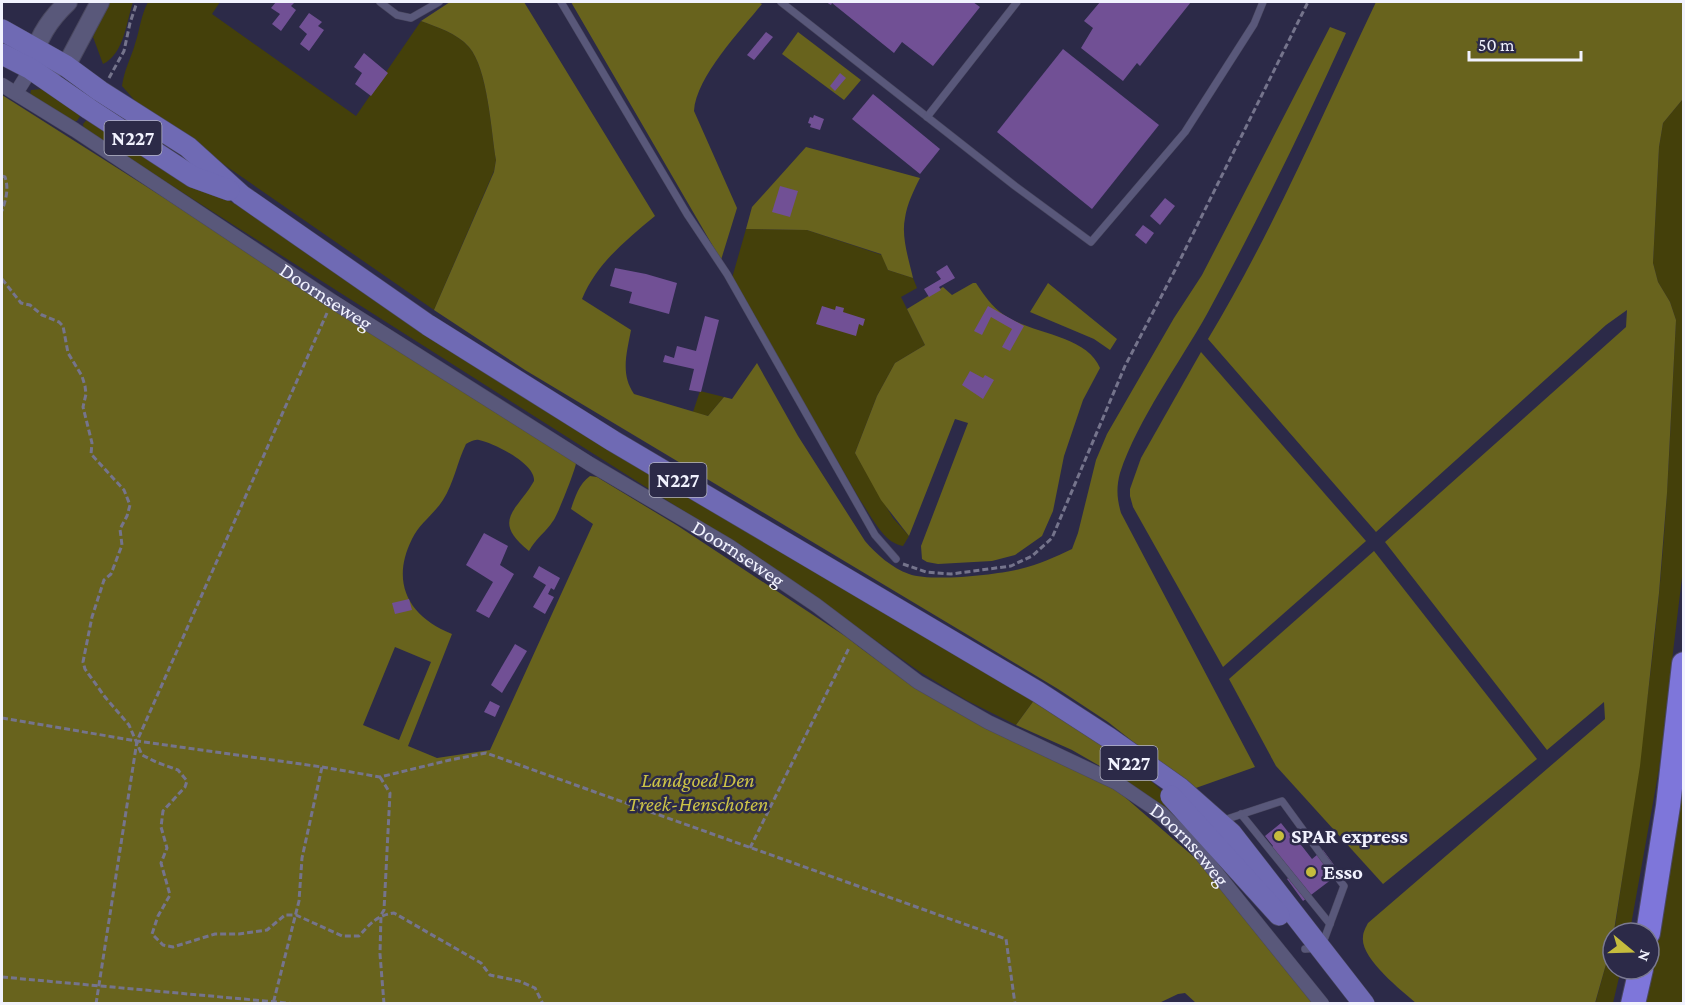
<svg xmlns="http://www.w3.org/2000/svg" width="1685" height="1005" font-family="'Crimson Pro',serif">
  <rect width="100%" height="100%" fill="#2c2a48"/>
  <g fill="#44400a">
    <path d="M107,2h26c-7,21 -9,52 -30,62l-10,-27z"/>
    <path d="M148,2h72l-8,12 144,102 65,-95c16,6 36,12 48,26 19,22 22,84 27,113l-2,11 -60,139 -250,-173 -47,-34 -15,-17c2,-16 9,-28 13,-42 5,-15 6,-29 13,-42z"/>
    <path d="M1683,61v508l-24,200 -28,156 -2,8h-15c17,-113 34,-226 45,-339 9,-91 12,-183 17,-274l-6,-18 -12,-20 -5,-19 6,-116 4,-24 19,-23z"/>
    <polygon points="43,89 82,113 77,121 71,122 30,96 31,90"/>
    <polygon points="90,116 151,157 244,209 1035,699 1016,725 966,700 920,672 827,606 712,529 84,130 83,124"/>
    <path d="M746,229l61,1 75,25 6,15 25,8 4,10 -16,9 24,48 -30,18 -18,33 -22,57 38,65 16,18 -6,10c-20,-3 -32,-31 -43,-46l-128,-222z"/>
    <polygon points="700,391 724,397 708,416 693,412"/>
    <polygon points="1122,759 1151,781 1220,843 1249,886 1155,803 1112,773"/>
    <polygon points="1683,760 1683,1003 1637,1004 1649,969 1649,953 1663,891"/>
    <polygon points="1613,939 1613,969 1621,969 1613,1003 1595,1004"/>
  </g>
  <g fill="#68631d" fill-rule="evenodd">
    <path d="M450,2h74l131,214c-30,25 -58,47 -73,83l49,31c-4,22 -11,44 3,64l74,22 16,-19 8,2 25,-36 41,73 67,105c11,13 27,27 44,33 22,8 87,1 111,-5 18,-4 35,-12 52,-20l6,-16 18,-73 11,-26 67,-116 28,-43 128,-248 16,6c-43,95 -89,189 -139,281 -28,50 -69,105 -87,159 -4,15 -3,26 1,40l134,254 -62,22 -85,-67 -50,-33 -533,-319 -91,-60 60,-138 2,-12c-5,-29 -8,-91 -27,-113 -12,-14 -32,-20 -48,-26z"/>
    <path d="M571,2h187l4,2c-21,26 -66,73 -68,107l43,97 -16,52z"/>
    <path d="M1376,2h307l-1,98 -19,23 -4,24 -6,116 5,19 12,20 6,18 -9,173 -8,100 -19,173 -28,177 -17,60h-179c-15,-13 -56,-45 -53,-66 0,-5 3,-10 5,-14l237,-204 -1,-17 -57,48 -162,-208 241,-215 1,-17 -21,15 -230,207 -168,-193c65,-108 114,-224 168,-337z"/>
    <polygon points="798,32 861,80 844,100 782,54"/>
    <path d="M2,95l306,194 268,174c0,5 -19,54 -23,58 -7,11 -17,17 -24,30 -39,-31 -11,-41 5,-70 2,-17 -40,-38 -55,-41 -5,-1 -9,2 -13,4 -9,18 -12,39 -23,56 -9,14 -24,24 -31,39 -22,44 -3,78 40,95l-44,112 29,12 53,-8 103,-226 -22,-15c4,-12 8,-25 19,-33l7,1 81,49 170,112c72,59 161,95 244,136l27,18 83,72 116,139h-122l-11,-10 -7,1 -21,10 -1155,-1zM395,647l36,15 -32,78 -36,-15z"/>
    <path d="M806,147l114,31c-6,12 -13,26 -15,40 -4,19 4,42 8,60l-25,-8 -7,-16 -74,-24 -61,-1 6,-22z"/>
    <path d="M973,283h3c8,12 16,24 28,32 27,19 83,20 96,53l-17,32 -19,56 -11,55 -11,25 -27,19 -23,6 -54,3 -11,-2 -5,-3 -1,-13 47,-123 -13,-4 -46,117 -28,-36 -26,-47 22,-57 18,-33 30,-18 -18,-36 36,-22 9,8z"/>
    <polygon points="1048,283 1117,339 1110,350 1094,339 1030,312"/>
    <polygon points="1201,352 1366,541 1223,667 1133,507 1130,496 1130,489 1141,458"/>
    <polygon points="1374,551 1537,759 1383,884 1276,766 1229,679"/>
    <polygon points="1035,699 1122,759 1112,773 1072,750 1016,725"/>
  </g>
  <g fill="#715095">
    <polygon points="276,2 295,2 291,6 296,10 281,31 272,24 280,14 271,8"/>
    <polygon points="826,2 973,2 980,7 933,66 902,42 894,53 832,3 831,5"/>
    <polygon points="1100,2 1191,2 1140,66 1137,63 1123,81 1081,48 1093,28 1084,21"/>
    <polygon points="309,13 322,22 318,26 324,30 309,51 300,44 307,34 299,27"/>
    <polygon points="766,32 773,37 754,60 747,55"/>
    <polygon points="1063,49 1159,125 1092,209 997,132"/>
    <polygon points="364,53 388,73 371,96 355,84 362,73 354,67"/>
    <polygon points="840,73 846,78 835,91 830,86"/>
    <polygon points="873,94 940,149 920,174 852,119"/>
    <polygon points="814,115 824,119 820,130 810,127 811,124 808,123 810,117 813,118"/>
    <polygon points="780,186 798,191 790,217 772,212"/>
    <polygon points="1165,198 1175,206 1160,225 1150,216"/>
    <polygon points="1143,225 1154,233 1146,244 1135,235"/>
    <polygon points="947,265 955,278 939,287 941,290 929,297 924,289 941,279 936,272"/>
    <polygon points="615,268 646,274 677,283 669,314 629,303 632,292 610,286"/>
    <polygon points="822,306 835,310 836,306 844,308 843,312 865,319 863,326 859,324 856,336 816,324"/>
    <polygon points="988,306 1024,326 1010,351 1002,347 1012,329 991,317 982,335 974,331"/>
    <polygon points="705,316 719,320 701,392 689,390 694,369 663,362 665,355 674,358 677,346 696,351"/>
    <polygon points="970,371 983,378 985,375 994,380 983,399 962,385"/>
    <polygon points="484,533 508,546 500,565 514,574 489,618 476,611 493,582 466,565"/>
    <polygon points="539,566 560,578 554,590 551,588 548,594 554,597 545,614 533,607 546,585 533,577"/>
    <polygon points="409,599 412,610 395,614 392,603"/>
    <polygon points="515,644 527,651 502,693 491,685"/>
    <polygon points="490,701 500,706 495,717 484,712"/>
    <polygon points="1281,823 1289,833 1291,832 1312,859 1323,850 1340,873 1303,901 1287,879 1292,875 1271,848 1273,846 1265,836"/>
  </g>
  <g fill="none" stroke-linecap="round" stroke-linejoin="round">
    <g stroke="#4a4860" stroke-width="8">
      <g id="lane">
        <polyline points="380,2 397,15 411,18 439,2"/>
        <polyline points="561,2 687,214 727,274 875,535 896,559"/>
        <polyline points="781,2 1015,186 1091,242 1185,132 1254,24 1263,2"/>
        <polyline points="927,117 1017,2"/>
        <polyline points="1241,814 1330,924"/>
        <polyline points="1221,821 1282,801 1344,886 1321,948 1305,949"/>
      </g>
    </g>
    <g stroke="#4a4860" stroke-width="15">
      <g id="street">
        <path id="s1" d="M2,85l73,45 257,171 258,163 139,82 87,59 102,77 70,40 129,61 44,30 32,31 129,160"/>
        <polyline points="16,93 31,69"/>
      </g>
    </g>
    <g stroke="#4a4860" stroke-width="20">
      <g id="secondary">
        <path d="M33,61c4,-23 19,-44 35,-59"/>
        <polyline points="54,67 66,66 100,2"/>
      </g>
    </g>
    <g stroke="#4a4860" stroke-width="22">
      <g id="primary">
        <polyline points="2,30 66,66 100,91 188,147 241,195 428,325 613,441 1038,692 1109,738 1180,788 1231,833 1364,1004"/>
        <polyline points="2,54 31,69 89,109 193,177 229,190"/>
        <polyline points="1171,796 1279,915"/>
      </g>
    </g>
    <g stroke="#4a4860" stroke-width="26">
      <g id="highway">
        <polyline points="1648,933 1668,806 1684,664"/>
        <polyline points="1633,1004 1641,969"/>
      </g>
    </g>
    <g stroke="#75748c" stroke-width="3" stroke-dasharray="6 3" stroke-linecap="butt">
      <polyline points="109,78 124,51 130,23 137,2"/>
      <path d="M2,176l3,1c4,12 1,22 -3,34"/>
      <path d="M2,279l19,24 9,2 12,10 17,7 4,4 5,27 14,23 3,10 1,8 -3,13 9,36 -1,11 33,36 6,15 -3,11 -7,13 2,16 -11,29 -7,6 -12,37 -9,45 2,7 20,28 24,28 13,30 14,7 22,8 9,11 -2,6 -22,24 -2,16 6,21 -6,15 9,32 -12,21 -6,18 11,11 10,2 42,-13h24l28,-4 18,-15h11l46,21h17c11,-12 18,-21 35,-23l87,50 9,12 29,6 16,7 8,16"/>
      <polyline points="903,564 926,572 951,574 1011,566 1032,556 1052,538 1125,366 1175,270 1308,2"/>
      <polyline points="2,718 137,741 322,767 302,858 299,901 273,1004"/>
      <polyline points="322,767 380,777 450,760 486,753 1006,939 1015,1004"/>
      <polyline points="380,777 390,793 384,910 381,915 380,954 384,1004"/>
      <polyline points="750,848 849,648"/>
      <polyline points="2,977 298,1004"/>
      <polyline points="96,1004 137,741 327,313"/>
    </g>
    <use href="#lane" stroke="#59587a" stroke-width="7"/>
    <use href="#street" stroke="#59587a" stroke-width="14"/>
    <use href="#secondary" stroke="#59587a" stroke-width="18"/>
    <use href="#primary" stroke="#6f6ab4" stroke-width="21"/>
    <use href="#highway" stroke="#7e76da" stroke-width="24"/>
  </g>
  <g fill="#c5bc3d" stroke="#2c2a48" stroke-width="2">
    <circle cx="1279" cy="836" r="6"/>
    <circle cx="1311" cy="872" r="6"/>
  </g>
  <g text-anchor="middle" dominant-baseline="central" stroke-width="5" stroke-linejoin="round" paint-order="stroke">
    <g fill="#2c2a48" stroke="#b6b6c7" stroke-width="1.5">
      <rect x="104.5" y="121" width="57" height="34" rx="4.5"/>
      <rect x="649.5" y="463" width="57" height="34" rx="4.5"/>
      <rect x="1100.5" y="746" width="57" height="34" rx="4.5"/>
    </g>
    <g font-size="20" font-weight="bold" fill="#f1f2fe">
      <text x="133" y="138">N227</text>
      <text x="678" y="480">N227</text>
      <text x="1129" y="763">N227</text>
    </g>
    <g font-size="21" fill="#f1f2fe" stroke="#2c2a48">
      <text stroke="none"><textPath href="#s1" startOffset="387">Doornseweg</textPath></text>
      <text stroke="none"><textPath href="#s1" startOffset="873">Doornseweg</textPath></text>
      <text stroke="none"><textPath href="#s1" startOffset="1413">Doornseweg</textPath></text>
    </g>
    <g font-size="21" font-style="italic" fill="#ccc347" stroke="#2c2a48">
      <text x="698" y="780">Landgoed Den<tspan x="698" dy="24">Treek-Henschoten</tspan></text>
    </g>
    <g font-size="21" font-weight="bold" fill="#f1f2fe" stroke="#2c2a48" text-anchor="start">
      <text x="1291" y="836">SPAR express</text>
      <text x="1323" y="872">Esso</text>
    </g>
  </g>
  <rect width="1685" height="1005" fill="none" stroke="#f1f2fe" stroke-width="6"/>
  <g transform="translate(1631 951) rotate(109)"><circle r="28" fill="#2c2a48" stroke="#7b7a91" stroke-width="1.5"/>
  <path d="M0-4.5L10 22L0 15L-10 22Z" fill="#c5bc3d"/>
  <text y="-9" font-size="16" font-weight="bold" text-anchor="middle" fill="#f1f2fe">N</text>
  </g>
  <path d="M1469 51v9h112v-9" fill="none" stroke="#f1f2fe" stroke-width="3"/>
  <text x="1478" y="51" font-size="18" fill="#f1f2fe" stroke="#2c2a48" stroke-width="4.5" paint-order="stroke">50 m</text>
</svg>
